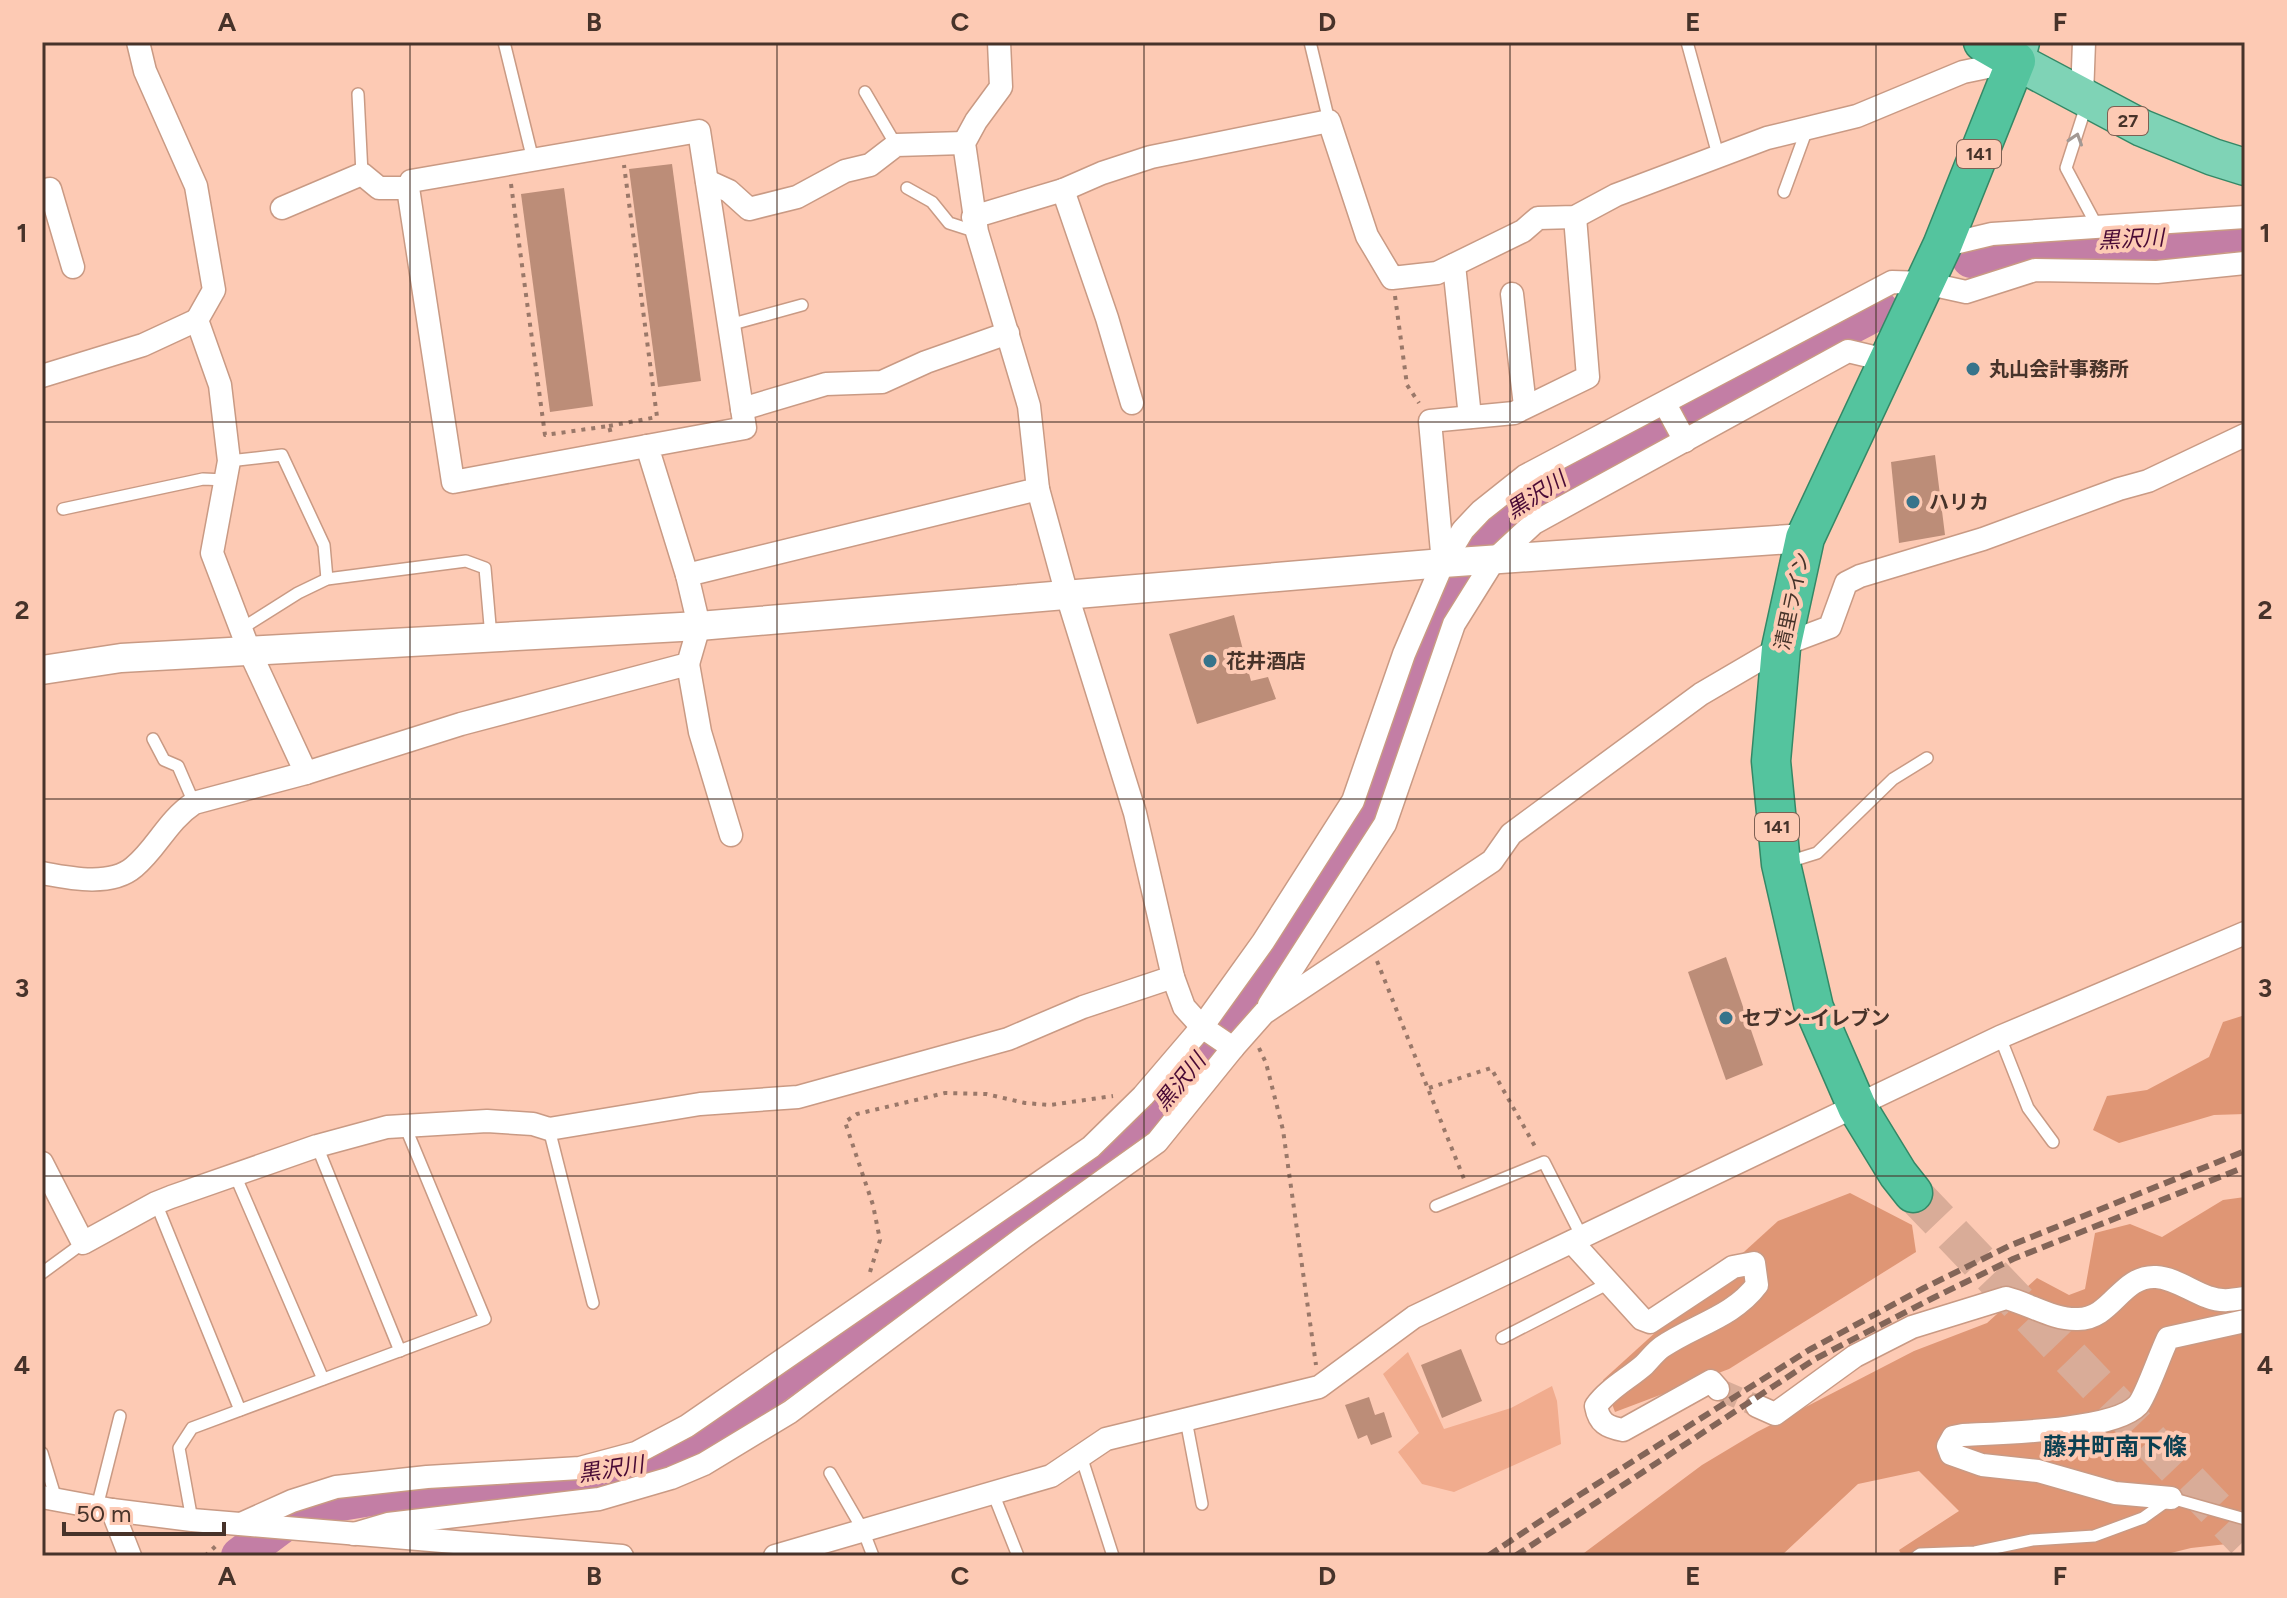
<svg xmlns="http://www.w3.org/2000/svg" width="2287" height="1598" font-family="Figtree,'Noto Sans JP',sans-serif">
  <rect width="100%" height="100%" fill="#fdcab4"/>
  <polygon fill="#f1ac8e" points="1408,1352 1444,1429 1511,1408 1552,1386 1557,1401 1561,1444 1454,1492 1422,1484 1398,1452 1419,1433 1383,1374"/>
  <g fill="#df9675">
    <polygon points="2245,1015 2245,1114 2214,1115 2119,1143 2093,1130 2107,1096 2147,1090 2209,1057 2223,1022"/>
    <polygon points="1850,1193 1912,1225 1916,1252 1729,1369 1615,1412 1603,1380 1778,1221"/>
    <polygon points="2245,1197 2245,1542 2191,1548 2159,1556 1902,1556 1899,1550 1959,1511 1919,1471 1858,1484 1781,1556 1580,1556 1702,1465 1757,1432 1914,1351 1987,1323 2037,1278 2069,1295 2085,1289 2095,1233 2130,1224 2162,1237 2223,1200"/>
  </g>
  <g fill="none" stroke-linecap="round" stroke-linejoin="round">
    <g stroke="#c37ea5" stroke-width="38">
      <polyline points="1971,259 2015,244 2165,241 2231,233 2245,234"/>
      <polyline points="240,1556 304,1508 389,1494 487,1487 593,1476 638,1469 694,1443 818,1353 1145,1124 1203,1056 1264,970 1340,852 1376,789 1417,671 1444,603 1493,522 1554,481 1880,310"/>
    </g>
  </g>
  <g fill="#bc8d78">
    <polygon points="672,164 701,381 658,387 629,169"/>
    <polygon points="564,188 593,406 550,412 521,194"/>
    <polygon points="1935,455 1945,535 1899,543 1891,462"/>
    <polygon points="1234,615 1251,681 1268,677 1276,699 1197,724 1169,634"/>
    <polygon points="1726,957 1763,1065 1726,1080 1688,972"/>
    <polygon points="1461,1349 1482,1401 1442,1418 1421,1365"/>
    <polygon points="1369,1397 1375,1415 1384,1412 1392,1437 1371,1445 1367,1435 1358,1439 1345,1405"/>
  </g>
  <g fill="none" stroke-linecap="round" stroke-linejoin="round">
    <polyline stroke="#d9ac98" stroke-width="22" stroke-dasharray="22 11" stroke-linecap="butt" points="1718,1389 1757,1406"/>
    <polyline stroke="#d9ac98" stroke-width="38" stroke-dasharray="38 19" stroke-linecap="butt" points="1913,1193 2245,1540"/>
    <g stroke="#c99a84" stroke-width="14">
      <g id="service">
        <polyline points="504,42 533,160"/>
        <polyline points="1310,42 1329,121"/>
        <polyline points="1687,42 1718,155"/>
        <polyline points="865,92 896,145"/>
        <polyline points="358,94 362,174"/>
        <polyline points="2086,106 2066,168 2097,226"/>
        <polyline points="907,188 932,202 949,223 977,232"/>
        <polyline points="1784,192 1807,129"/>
        <polyline points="729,325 802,305"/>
        <polyline points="229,461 282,455 324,545 327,579"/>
        <polyline points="63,509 203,479 226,480"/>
        <polyline points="241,629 298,593 327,579 466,561 485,568 491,637"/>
        <polyline points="153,739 164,760 178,766 194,803"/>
        <polyline points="1788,862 1817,853 1893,779 1927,758"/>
        <polyline points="2000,1037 2028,1108 2053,1142"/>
        <polyline points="549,1129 593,1303"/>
        <polyline points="317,1146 400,1351"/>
        <polyline points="235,1175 323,1379"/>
        <polyline points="156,1203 240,1410"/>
        <polyline points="1436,1206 1544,1162 1582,1237"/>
        <polyline points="42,1273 83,1243"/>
        <polyline points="1502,1338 1609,1283"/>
        <polyline points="1186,1420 1202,1504"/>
        <polyline points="42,1453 56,1499"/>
        <polyline points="1081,1456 1113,1556"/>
        <polyline points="830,1473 863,1530 873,1556"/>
        <polyline points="993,1493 1018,1556"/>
        <polyline points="97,1507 120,1416"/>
        <polyline points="192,1520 179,1448 192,1428 485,1319 405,1126"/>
        <polyline points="1917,1556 1920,1554 1975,1552 2032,1540 2094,1536 2143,1518 2171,1498 2245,1519"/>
      </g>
    </g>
    <g stroke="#c99a84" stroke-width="25">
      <g id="minor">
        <polyline points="138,42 145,71 196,186 214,290 197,320 220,385 229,461 212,553 249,650 306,773"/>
        <polyline points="2082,96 2084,42"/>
        <polyline points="707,181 729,191 749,209 797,197 845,171 870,165 896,145 964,143"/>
        <polyline points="408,188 453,482 647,446"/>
        <polyline points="1063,190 1107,318 1132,403"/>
        <polyline points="42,191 50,189 73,267"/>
        <polyline points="282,208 362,174 379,188 408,188 411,181 699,131 745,428 647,446 687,575"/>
        <polyline points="973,217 1063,190 1102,173 1151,157 1329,121 1367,236 1392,278 1437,273 1523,231 1538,218 1575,217 1616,195 1767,138 1857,116 1963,72 2016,61"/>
        <polyline points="1942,246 1992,234 2245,217"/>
        <polyline points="1454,265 1470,417"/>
        <polyline points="1512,294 1525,406"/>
        <polyline points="42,376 143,345 197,320"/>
        <polyline points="1665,404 1685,441"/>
        <polyline points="742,409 826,384 882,382 926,362 1008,333"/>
        <polyline points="1038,489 1067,595 1135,813 1173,977 1184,1007 1202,1027 1233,1048"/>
        <polyline points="1443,563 1430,421 1514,413 1588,377 1575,217"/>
        <polyline points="688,664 700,732 731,835"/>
        <path d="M42,873c27,5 69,14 92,-6 23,-19 33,-46 60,-64l112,-30 155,-49 227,-60 11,-38 -12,-51 351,-86 -9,-83 -52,-174 -13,-89 12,-22 25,-34 -2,-45"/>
        <polyline points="1269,1005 1385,824 1454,624 1494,560 1534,523 1848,351 1890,361"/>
        <polyline points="42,1163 83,1243 156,1203 171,1197 317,1146 387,1127 487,1121 533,1124 549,1129 700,1104 798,1097 1008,1039 1083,1007 1173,977"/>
        <path d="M1572,1242l70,77 8,3 83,-55 21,-4 3,22c-24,32 -63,40 -95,62 -7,5 -12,12 -18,18 -16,14 -36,24 -48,41 3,17 11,21 27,24l88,-49 7,8"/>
        <path d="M1757,1406l18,8 80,-58 57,-29 94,-29c24,6 47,22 72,21 34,0 43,-44 78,-42 18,1 35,14 52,20 13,5 24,3 37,1"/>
        <polyline points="42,1497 112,1510 192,1520 622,1556"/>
        <path d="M2171,1498l-56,-5 -77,-22 -56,-6 -31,-11 -3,-8 5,-9 10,-2c37,-2 151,-4 175,-30 8,-9 22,-51 30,-67l77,-17"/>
        <polyline points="112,1510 130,1556"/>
        <polyline points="241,1524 292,1501 336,1487 427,1477 580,1468 636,1453 687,1426 1091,1147 1143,1096 1202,1027 1263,942 1353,801 1404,654 1443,563 1463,530 1481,511 1525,476 1892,282 1925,283 1966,292 2035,270 2157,272 2245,263"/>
        <polyline points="354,1534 388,1524 599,1499 671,1478 704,1464 790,1412 1024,1237 1157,1142 1233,1048 1264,1013 1492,861 1511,834 1701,694 1790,642 1830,627 1846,583 1860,576 1983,539 2119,489 2148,481 2245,435"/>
        <polyline points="775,1556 1051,1476 1106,1439 1319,1387 1414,1317 2000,1037 2245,933"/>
      </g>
    </g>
    <g stroke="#c99a84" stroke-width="31">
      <polyline id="tertiary" points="42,670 121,658 699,626 1443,563 1805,538"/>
    </g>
    <g stroke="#348866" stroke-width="39">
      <polyline id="primary" points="2021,42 2016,61 2142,128 2213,157 2245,167"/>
    </g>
    <g stroke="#348866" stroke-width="41">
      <polyline id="trunk" points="1913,1193 1898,1174 1857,1107 1814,1008 1781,864 1771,761 1781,648 1805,538 1942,246 2016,61 1983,42"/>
    </g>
    <g stroke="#9a7869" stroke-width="4" stroke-dasharray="4 6" stroke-linecap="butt">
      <polyline points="511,184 545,435 609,426 611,434"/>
      <polyline points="1395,296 1407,385 1419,403"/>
      <polyline points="609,426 657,417 624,165"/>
      <polyline points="1377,961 1464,1179"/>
      <polyline points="1259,1048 1266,1063 1283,1130 1316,1365"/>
      <polyline points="1429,1088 1491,1068 1537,1150"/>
      <polyline points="870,1272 880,1240 873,1205 845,1122 857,1114 945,1093 986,1094 1025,1103 1050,1105 1113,1096"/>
      <polyline points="205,1556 218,1544"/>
    </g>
    <use href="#service" stroke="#fff" stroke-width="11"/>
    <use href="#minor" stroke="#fff" stroke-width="22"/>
    <use href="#tertiary" stroke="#fff" stroke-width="28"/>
    <use href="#primary" stroke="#7fd3b6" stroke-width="36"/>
    <use href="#trunk" stroke="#54c49e" stroke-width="38"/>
    <g stroke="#836558" stroke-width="6" stroke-dasharray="12 6" stroke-linecap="butt">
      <polyline points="1488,1556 1581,1494 1809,1350 1924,1288 2009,1246 2245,1151"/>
      <polyline points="1515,1556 1815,1359 1929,1300 2013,1259 2245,1167"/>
    </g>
  </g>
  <defs><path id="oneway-chevron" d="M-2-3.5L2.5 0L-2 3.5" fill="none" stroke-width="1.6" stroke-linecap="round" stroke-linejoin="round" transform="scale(2)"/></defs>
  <use stroke="#a39994" href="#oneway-chevron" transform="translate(2076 139) rotate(-72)"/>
  <path fill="none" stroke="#47332a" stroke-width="2" stroke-opacity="0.55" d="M410,42v1514M777,42v1514M1144,42v1514M1510,42v1514M1876,42v1514M42,422h2203M42,799h2203M42,1176h2203"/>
  <g fill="#37748b" stroke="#fdcab4" stroke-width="3">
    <circle cx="1973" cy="369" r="8"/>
    <circle cx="1913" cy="502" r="8"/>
    <circle cx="1210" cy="661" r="8"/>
    <circle cx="1726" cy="1018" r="8"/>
  </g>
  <g text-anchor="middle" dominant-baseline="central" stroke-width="8" stroke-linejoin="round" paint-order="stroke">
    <g fill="#fdcab4" stroke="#7e6053" stroke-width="2">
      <rect x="2108" y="107" width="40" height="28" rx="6"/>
      <rect x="1957" y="140" width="44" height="28" rx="6"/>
      <rect x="1755" y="813" width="44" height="28" rx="6"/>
    </g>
    <g font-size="18" font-weight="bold" fill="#47332a">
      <text x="2128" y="121">27</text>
      <text x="1979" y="154">141</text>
      <text x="1777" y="827">141</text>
    </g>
    <g font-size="20" font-weight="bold" fill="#47332a" stroke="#fdcab4" text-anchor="start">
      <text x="1989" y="369">丸山会計事務所</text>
      <text x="1929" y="502">ハリカ</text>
      <text x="1226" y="661">花井酒店</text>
      <text x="1742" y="1018">セブン-イレブン</text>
    </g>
    <g font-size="20" fill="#47332a" stroke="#fdcab4">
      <text transform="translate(1792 601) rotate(-78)">清里ライン</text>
    </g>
    <g font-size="22" font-style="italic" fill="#490a35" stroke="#fdcab4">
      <text transform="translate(2131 239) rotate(-3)">黒沢川</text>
      <text transform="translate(1536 495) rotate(-33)">黒沢川</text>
      <text transform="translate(1180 1082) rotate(-51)">黒沢川</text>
      <text transform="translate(611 1469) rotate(-9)">黒沢川</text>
    </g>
    <g font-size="24" font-weight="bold" fill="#0a3f51" stroke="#fdcab4">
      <text x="2115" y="1446">藤井町南下條</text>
    </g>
  </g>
  <rect width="2287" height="1598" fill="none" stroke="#fdcab4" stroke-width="88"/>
  <path d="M64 1522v12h160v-12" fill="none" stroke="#47332a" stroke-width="4"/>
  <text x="76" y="1522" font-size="24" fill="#47332a" stroke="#fdcab4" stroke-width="6" paint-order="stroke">50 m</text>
  <rect x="44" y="44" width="2199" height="1510" fill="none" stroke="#47332a" stroke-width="3"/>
  <g font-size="26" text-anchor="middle" font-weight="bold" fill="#47332a">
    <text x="227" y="31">A</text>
    <text x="594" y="31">B</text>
    <text x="960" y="31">C</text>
    <text x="1327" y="31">D</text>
    <text x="1693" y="31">E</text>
    <text x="2060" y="31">F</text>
    <text x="22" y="242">1</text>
    <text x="2265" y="242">1</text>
    <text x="22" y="619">2</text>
    <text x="2265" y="619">2</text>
    <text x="22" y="997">3</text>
    <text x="2265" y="997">3</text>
    <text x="22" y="1374">4</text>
    <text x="2265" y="1374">4</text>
    <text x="227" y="1585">A</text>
    <text x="594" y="1585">B</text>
    <text x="960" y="1585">C</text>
    <text x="1327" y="1585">D</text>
    <text x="1693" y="1585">E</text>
    <text x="2060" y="1585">F</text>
  </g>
</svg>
